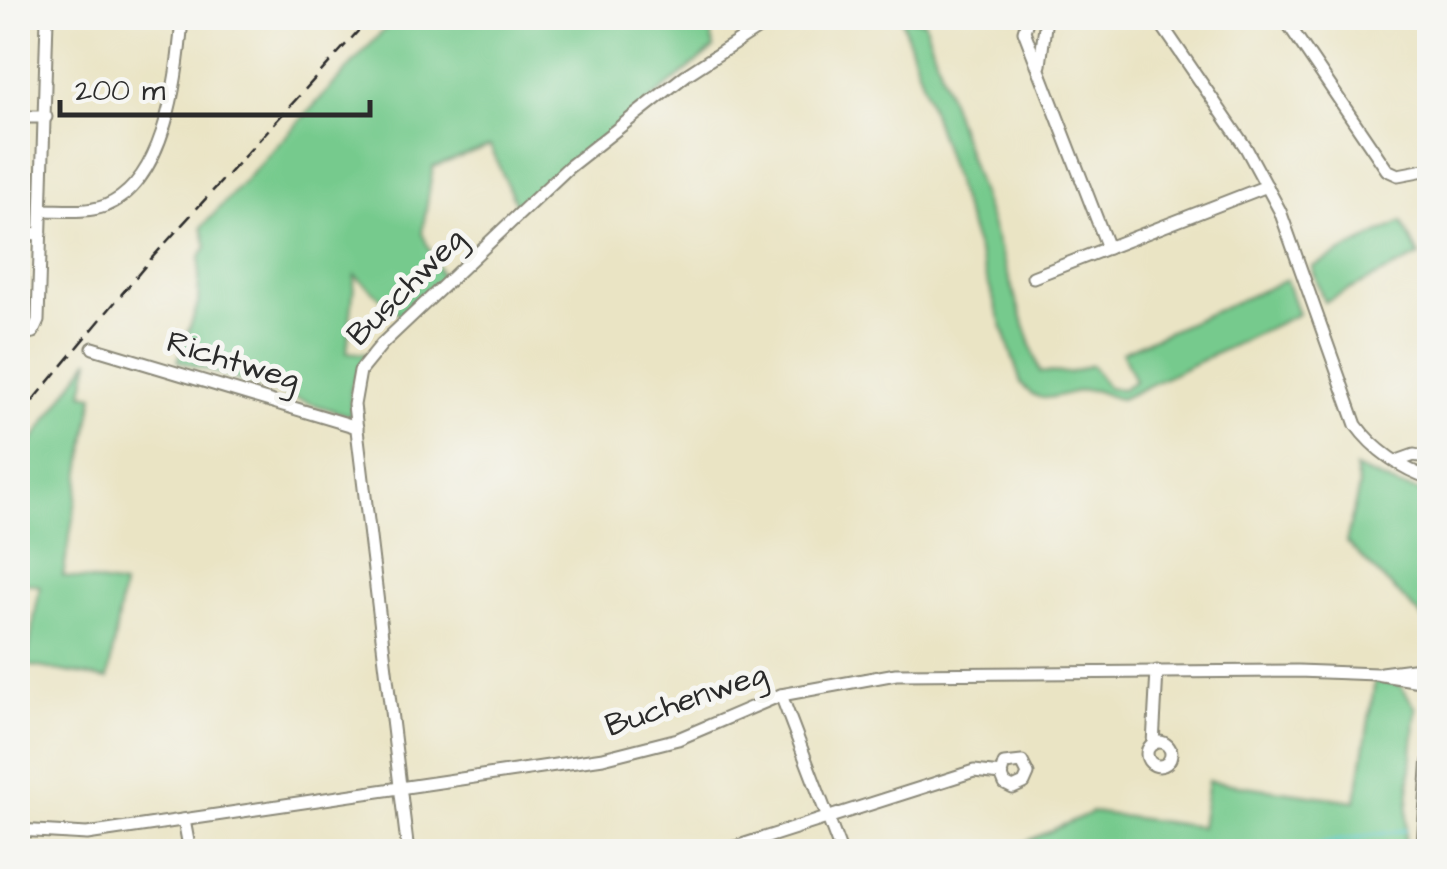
<svg xmlns="http://www.w3.org/2000/svg" width="1447" height="869" font-family="'Architects Daughter',sans-serif">
  <rect width="100%" height="100%" fill="#f6f6f2"/>
  <filter id="ink" filterUnits="userSpaceOnUse"><feTurbulence type="fractalNoise" baseFrequency=".01" numOctaves="2"/><feDisplacementMap in="SourceGraphic" scale="20" xChannelSelector="R" yChannelSelector="G"/><feConvolveMatrix kernelMatrix="1 2 1 2 8 2 1 2 1" color-interpolation-filters="sRGB"/></filter>
  <filter id="wash" filterUnits="userSpaceOnUse"><feTurbulence type="fractalNoise" baseFrequency=".0048" numOctaves="4" result="noise"/><feDisplacementMap in="SourceGraphic" scale="40" xChannelSelector="R" yChannelSelector="G"/><feGaussianBlur stdDeviation="2.25" result="paint"/><feColorMatrix in="noise" values="0 0 0 0 0 0 0 0 0 0 0 0 0 0 0 0 0 1.4 0 .05"/><feComposite in="paint" operator="in"/></filter>
  <g filter="url(#wash)">
    <rect width="100%" height="100%" fill="#eae4c4"/>
    <g fill="#76ca8d" stroke="#507a5c" stroke-width="2.5">
      <polygon points="395,18 707,18 714,48 518,209 490,146 433,167 422,233 443,280 403,318 355,275 347,352 366,354 351,387 351,416 178,361 198,304 200,257 207,247 202,227"/>
      <path d="M901,18l23,3 116,351 29,1 22,-8 17,23 14,1 13,-8 -13,-29 164,-72 12,34 -177,85c-11,-1 -22,-9 -32,-9 -28,0 -47,22 -68,-7z"/>
      <polygon points="1402,222 1419,256 1324,302 1312,267"/>
      <polygon points="90,359 83,393 94,395 63,576 123,586 108,679 26,665 40,586 18,581 18,462"/>
      <polygon points="1355,468 1398,486 1429,494 1429,624 1346,542 1359,487"/>
      <polygon points="1375,681 1400,685 1416,708 1404,851 1368,851 1368,847 1341,851 1293,852 1278,846 1206,852 1004,852 1092,812 1201,827 1208,781 1356,801"/>
    </g>
    <g fill="none" stroke-linecap="round" stroke-linejoin="round">
      <polyline stroke="#5bc7d4" stroke-width="2.5" points="1304,852 1323,843 1406,830"/>
    </g>
  </g>
  <g filter="url(#ink)">
    <g fill="none" stroke-linecap="round" stroke-linejoin="round">
      <g stroke="#8a8878" stroke-width="15">
        <g id="minor">
          <polyline points="1028,18 1024,31 1108,248"/>
          <path d="M1157,18l89,130 34,63 76,214c17,24 47,45 74,53"/>
          <polyline points="1284,18 1387,170 1398,175 1430,169"/>
          <polyline points="1040,65 1046,18"/>
          <polyline points="18,117 46,117"/>
          <path d="M42,210c21,0 43,3 63,-4 61,-24 73,-132 77,-188"/>
          <polyline points="18,233 41,234"/>
          <polyline points="1033,277 1267,186"/>
          <polyline points="18,335 33,332 38,321 47,18"/>
          <polyline points="93,348 357,427"/>
          <polyline points="1400,460 1414,455 1430,458"/>
          <polyline points="1381,673 1420,668"/>
          <polyline points="781,695 841,852"/>
          <circle cx="1159" cy="754" r="12"/>
          <polyline points="1153,744 1157,671"/>
          <polyline points="184,820 190,852"/>
          <polyline points="18,830 87,834 603,758 678,739 781,695 896,674 1298,671 1376,674 1420,681"/>
          <polyline points="408,852 354,405 360,371 382,344 569,167 686,75 774,18"/>
          <polyline points="720,852 974,771 1001,774 1005,784 1013,788 1024,783 1028,774 1022,762 1004,764 1001,774"/>
        </g>
      </g>
      <g stroke="#8a8878" stroke-width="18">
        <g id="major">
          <polyline points="1430,656 1419,674 1430,693"/>
          <polyline points="1430,710 1430,719"/>
          <polyline points="1424,852 1430,762"/>
        </g>
      </g>
      <use href="#minor" stroke="#fff" stroke-width="11"/>
      <use href="#major" stroke="#fff" stroke-width="14"/>
      <polyline stroke="#2b2b2b" stroke-width="2.5" stroke-dasharray="15 8" stroke-linecap="butt" points="18,419 150,260 370,18"/>
    </g>
  </g>
  <g text-anchor="middle" dominant-baseline="central" stroke-width="10" stroke-linejoin="round" paint-order="stroke">
    <g font-size="32" fill="#2b2b2b" stroke="#f6f6f2">
      <text transform="translate(406 287) rotate(-45)">Buschweg</text>
      <text transform="translate(233 361) rotate(17)">Richtweg</text>
      <text transform="translate(686 700) rotate(-19)">Buchenweg</text>
    </g>
  </g>
  <rect width="1447" height="869" fill="none" stroke="#f6f6f2" stroke-width="60"/>
  <path d="M60 100v15h310v-15" fill="none" stroke="#2b2b2b" stroke-width="5"/>
  <text x="75" y="100" font-size="30" fill="#2b2b2b" stroke="#f6f6f2" stroke-width="8" paint-order="stroke">200 m</text>
</svg>
